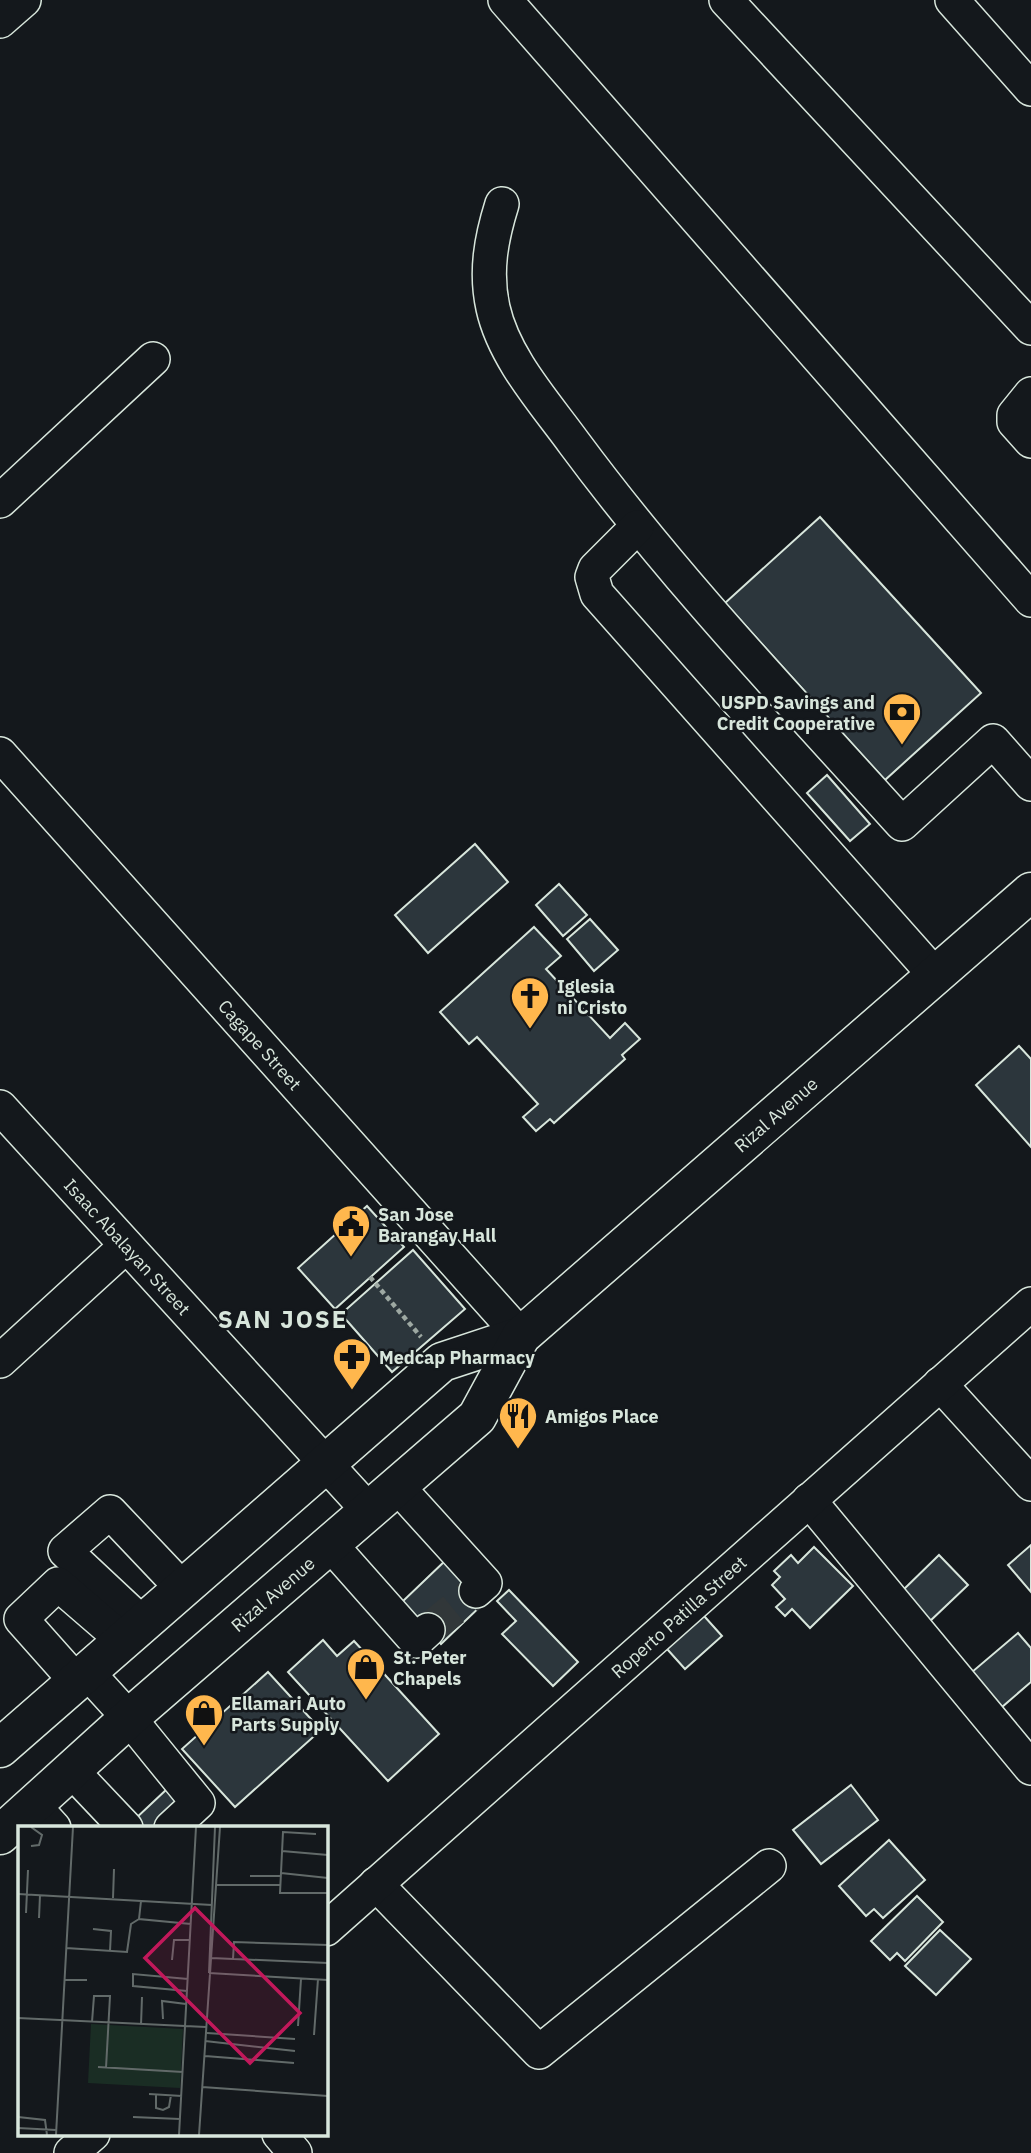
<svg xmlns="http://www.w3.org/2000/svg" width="1031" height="2153" font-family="'IBM Plex Sans',sans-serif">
  <rect width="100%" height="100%" fill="#14181c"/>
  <g fill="#2c363c" stroke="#d8e6dc" stroke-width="2">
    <polygon points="820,517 981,693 885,780 725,603"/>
    <polygon points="827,775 870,824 850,841 807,793"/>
    <polygon points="475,844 508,882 428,953 395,915"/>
    <polygon points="559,884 587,915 563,936 536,905"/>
    <polygon points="590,919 618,950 594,971 567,939"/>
    <polygon points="534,927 561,956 546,969 610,1038 625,1023 640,1039 622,1055 625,1059 554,1123 550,1119 536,1131 523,1117 538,1104 477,1037 469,1044 440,1012"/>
    <polygon points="1019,1046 1031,1059 1031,1147 976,1085"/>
    <polygon points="367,1206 404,1247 335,1309 298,1268"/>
    <polygon points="413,1250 465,1309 392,1372 341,1314"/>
    <polygon points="1031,1545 1031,1592 1008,1565"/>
    <polygon points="814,1547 853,1586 810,1628 792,1609 785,1616 776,1607 785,1599 772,1585 780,1577 774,1571 791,1555 798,1563"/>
    <polygon points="939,1555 968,1585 929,1622 900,1593"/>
    <polygon points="447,1559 486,1601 441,1644 402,1602"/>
    <polygon points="509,1590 578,1662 553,1686 502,1634 516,1621 497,1601"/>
    <polygon points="696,1607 722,1636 685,1669 659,1640"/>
    <polygon points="1018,1633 1031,1648 1031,1682 1002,1707 972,1672"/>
    <polygon points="323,1640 337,1656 354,1641 439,1734 388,1781 288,1672"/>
    <polygon points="268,1672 321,1730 235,1807 182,1749"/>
    <polygon points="851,1785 878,1820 821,1864 793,1830"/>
    <polygon points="167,1789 202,1828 141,1828 134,1820"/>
    <polygon points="889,1840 925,1880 883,1918 874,1909 866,1916 839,1886"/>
    <polygon points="917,1896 943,1922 905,1961 897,1953 890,1960 871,1941"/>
    <polygon points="940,1930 971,1959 936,1995 905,1966"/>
  </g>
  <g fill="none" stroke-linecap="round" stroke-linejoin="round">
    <polyline stroke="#313739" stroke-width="33" stroke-dasharray="33 17" stroke-linecap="butt" points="428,1630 476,1591"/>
    <g stroke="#d8e6dc" stroke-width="36">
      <g id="minor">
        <polyline points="505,0 1031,600"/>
        <polyline points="726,0 1031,328"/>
        <polyline points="952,0 1031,89"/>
        <polyline points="0,21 24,0"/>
        <path d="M502,204c-11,35 -17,68 -9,104 11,50 52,95 81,135 100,135 215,256 328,381l91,-83 38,43"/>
        <polyline points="1031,394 1014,415 1014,422 1031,441"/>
        <polyline points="0,501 153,359"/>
        <polyline points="637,527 595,569 592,577 597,594 934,974"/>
        <path id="s1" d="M0,754l521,582"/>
        <path id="s2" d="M0,1107l369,404"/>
        <polyline points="0,1361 126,1246"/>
        <polyline points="940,1384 1031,1484"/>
        <polyline points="397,1486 485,1583 476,1591"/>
        <polyline points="809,1500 1031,1768"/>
        <polyline points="330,1544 416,1641 428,1630"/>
        <polyline points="143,1624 65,1551 110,1512 183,1589"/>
        <polyline points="88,1673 129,1718 198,1803 171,1828"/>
        <polyline points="77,1682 21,1619 58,1584 124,1641"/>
        <polyline points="71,1770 126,1828"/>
        <polyline points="33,1805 54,1828"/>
        <polyline points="376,1884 539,2052 769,1866"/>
        <path id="s3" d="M326,1929l705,-625"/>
        <polyline points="279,2134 295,2153"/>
        <polyline points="71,2153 93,2134"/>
      </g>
    </g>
    <g stroke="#d8e6dc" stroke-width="41">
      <g id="major">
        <polyline points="0,1748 442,1362 521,1336"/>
        <path id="s4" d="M0,1835l129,-117 348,-301 44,-81 510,-444"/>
      </g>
    </g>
    <polyline stroke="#9da8a2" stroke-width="4.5" stroke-dasharray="5 3.5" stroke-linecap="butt" points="370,1277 421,1337"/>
    <use href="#minor" stroke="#14181c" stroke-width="33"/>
    <use href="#major" stroke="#14181c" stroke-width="38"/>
  </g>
  <defs>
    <g id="bank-pin" transform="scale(2.0125)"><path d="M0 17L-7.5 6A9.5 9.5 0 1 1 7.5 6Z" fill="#ffb74d" stroke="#14181c"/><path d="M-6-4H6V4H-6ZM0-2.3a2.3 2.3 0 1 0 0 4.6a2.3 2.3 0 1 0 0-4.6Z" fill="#111"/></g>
    <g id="church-pin" transform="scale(2.0125)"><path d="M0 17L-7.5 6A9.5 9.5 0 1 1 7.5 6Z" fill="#ffb74d" stroke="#14181c"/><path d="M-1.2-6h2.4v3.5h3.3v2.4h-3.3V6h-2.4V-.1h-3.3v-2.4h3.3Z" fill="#111"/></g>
    <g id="civic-pin" transform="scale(2.0125)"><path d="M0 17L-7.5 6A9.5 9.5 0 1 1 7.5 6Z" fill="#ffb74d" stroke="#14181c"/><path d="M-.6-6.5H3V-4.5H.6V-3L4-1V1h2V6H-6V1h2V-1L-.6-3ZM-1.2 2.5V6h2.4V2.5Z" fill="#111"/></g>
    <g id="pharmacy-pin" transform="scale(2.0125)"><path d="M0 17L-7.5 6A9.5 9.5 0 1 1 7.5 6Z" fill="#ffb74d" stroke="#14181c"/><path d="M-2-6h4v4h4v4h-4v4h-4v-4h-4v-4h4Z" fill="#111"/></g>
    <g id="restaurant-pin" transform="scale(2.0125)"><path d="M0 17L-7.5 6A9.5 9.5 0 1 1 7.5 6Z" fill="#ffb74d" stroke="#14181c"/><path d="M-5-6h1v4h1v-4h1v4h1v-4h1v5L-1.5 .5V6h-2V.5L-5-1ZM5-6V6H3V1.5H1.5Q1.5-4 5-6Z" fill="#111"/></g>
    <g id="shop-pin" transform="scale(2.0125)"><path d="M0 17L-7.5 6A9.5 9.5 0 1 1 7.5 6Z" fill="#ffb74d" stroke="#14181c"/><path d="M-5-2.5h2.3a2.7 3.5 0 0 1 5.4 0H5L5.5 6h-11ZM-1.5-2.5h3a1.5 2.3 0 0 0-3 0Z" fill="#111"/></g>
  </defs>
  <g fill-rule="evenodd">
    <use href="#bank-pin" x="902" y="712"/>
    <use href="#church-pin" x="530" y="996"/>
    <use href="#civic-pin" x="351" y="1224"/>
    <use href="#pharmacy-pin" x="352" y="1357"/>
    <use href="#restaurant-pin" x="518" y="1416"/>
    <use href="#shop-pin" x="366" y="1667"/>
    <use href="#shop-pin" x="204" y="1713"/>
  </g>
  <g text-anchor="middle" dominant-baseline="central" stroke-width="5" stroke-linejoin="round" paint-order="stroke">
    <g font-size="18" font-weight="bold" fill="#d8e6dc" stroke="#14181c" text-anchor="start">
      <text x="875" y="702" text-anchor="end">USPD Savings and<tspan x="875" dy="21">Credit Cooperative</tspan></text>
      <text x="557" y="986">Iglesia<tspan x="557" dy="21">ni Cristo</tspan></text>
      <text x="378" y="1214">San Jose<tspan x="378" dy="21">Barangay Hall</tspan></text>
      <text x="379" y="1357">Medcap Pharmacy</text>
      <text x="545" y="1416">Amigos Place</text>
      <text x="393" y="1657">St. Peter<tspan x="393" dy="21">Chapels</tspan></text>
      <text x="231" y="1703">Ellamari Auto<tspan x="231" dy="21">Parts Supply</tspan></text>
    </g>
    <g font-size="18" fill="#d8e6dc" stroke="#14181c">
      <text stroke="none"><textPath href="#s1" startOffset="390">Cagape Street</textPath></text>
      <text stroke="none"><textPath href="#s4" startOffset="1064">Rizal Avenue</textPath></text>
      <text stroke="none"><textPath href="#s2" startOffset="189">Isaac Abalayan Street</textPath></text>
      <text stroke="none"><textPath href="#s4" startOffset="364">Rizal Avenue</textPath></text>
      <text stroke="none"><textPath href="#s3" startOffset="471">Roperto Patilla Street</textPath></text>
    </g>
    <g font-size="24" font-weight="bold" letter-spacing="2" fill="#d8e6dc" stroke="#14181c">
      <text x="283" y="1319">SAN JOSE</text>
    </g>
  </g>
  <g transform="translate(18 1826)">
    <rect width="310" height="310" fill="#14181c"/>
    <path d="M73,198l92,5 -3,59 -92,-5z" fill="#1a2d24"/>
    <path fill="none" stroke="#626a69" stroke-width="2" d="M298,8l-33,-2 -3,61h48M13,20l8,-1 3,-10 -11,-8M264,25l46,4M263,47l47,5M232,50h31M198,59h64M0,68l194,11M95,72l1,-29M123,75l-2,18 52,5M8,87l2,-43M21,92l1,-23M75,103l18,2 -1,20M48,122l61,4 4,-28 8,-5M193,132l117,5M215,133l1,-17 94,3M154,134l2,-20h16M191,147l119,7M191,147l6,-146M46,154h23M169,165l-54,-5v-12l55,5M0,192l188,9M145,193l-1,-18 24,3M74,196l2,-26h16l-4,72M123,199l1,-28M280,200l3,-47M189,207l88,6M296,209l4,-56M187,215l90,10M187,230l89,7M80,241l85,5M184,261l126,9M131,268l33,2M138,269v13l7,2 6,-3 2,-12M0,291l27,3 2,15M115,291l47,2M0,302l38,2M38,309l17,-308M161,309l17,-308M181,309l21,-308"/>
    <path fill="#c2185b" fill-opacity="0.15" stroke="#c2185b" stroke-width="3.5" d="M177,82l105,105 -50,50 -105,-105z"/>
    <rect width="310" height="310" fill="none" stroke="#d8e6dc" stroke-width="3.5"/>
  </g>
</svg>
